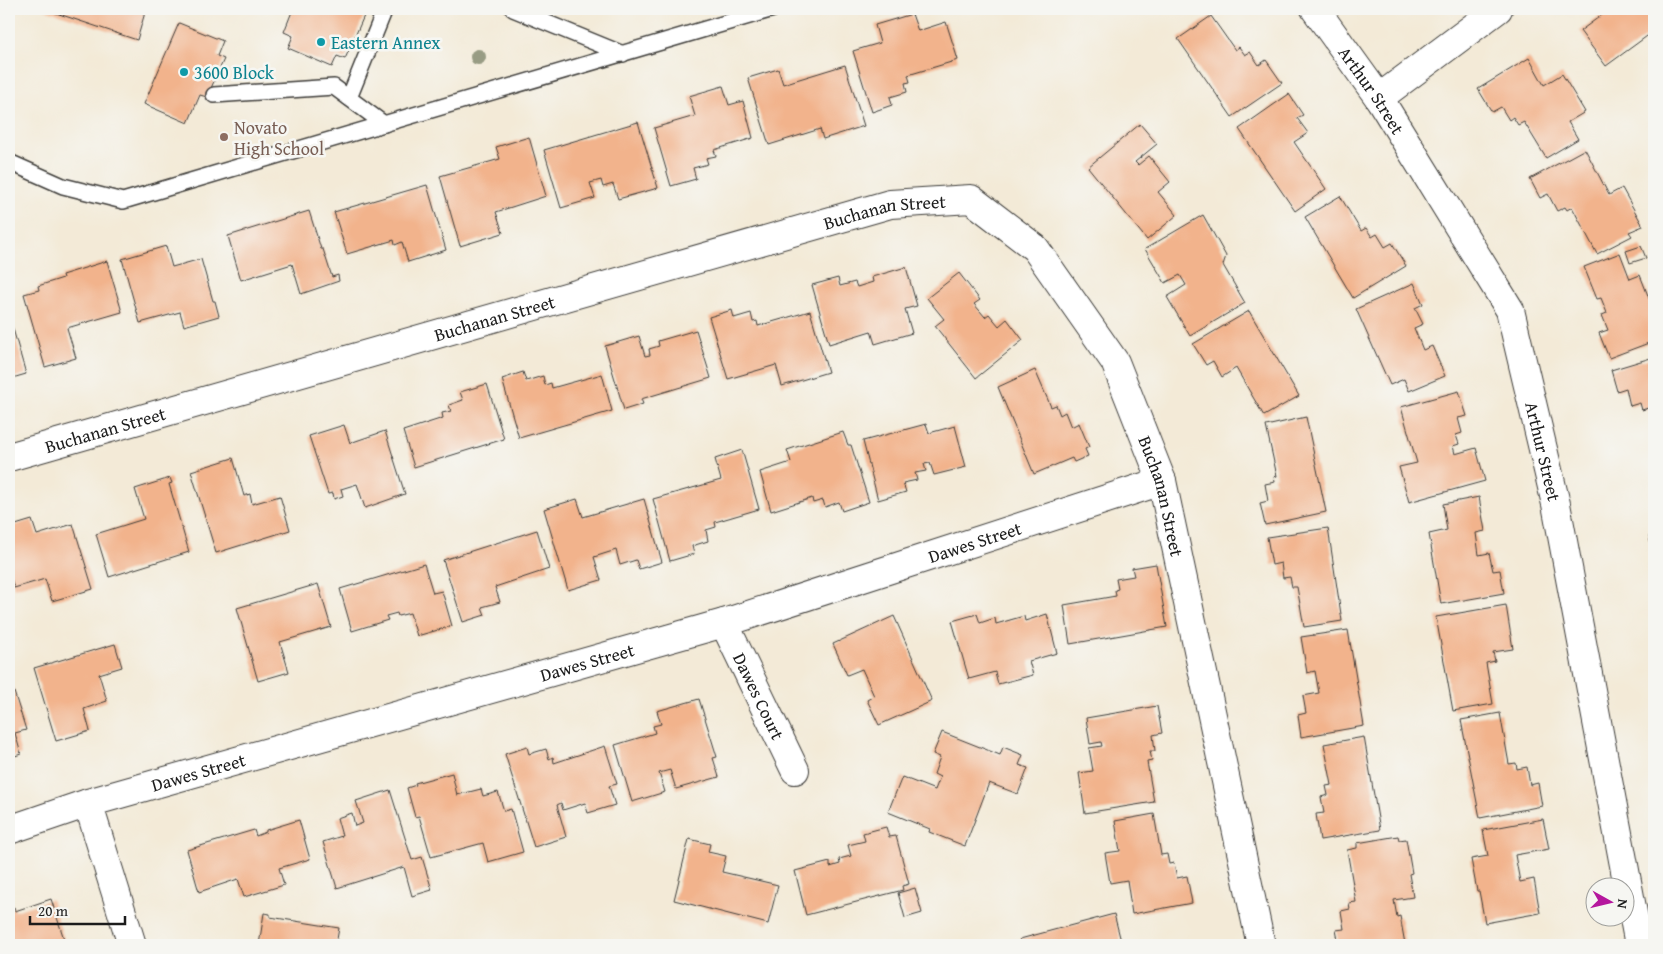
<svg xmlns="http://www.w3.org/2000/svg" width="1663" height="954" font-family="'Gentium Book Plus',serif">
  <rect width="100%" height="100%" fill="#f6f6f2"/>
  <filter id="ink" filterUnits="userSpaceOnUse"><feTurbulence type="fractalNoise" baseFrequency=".02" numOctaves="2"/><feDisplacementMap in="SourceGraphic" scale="10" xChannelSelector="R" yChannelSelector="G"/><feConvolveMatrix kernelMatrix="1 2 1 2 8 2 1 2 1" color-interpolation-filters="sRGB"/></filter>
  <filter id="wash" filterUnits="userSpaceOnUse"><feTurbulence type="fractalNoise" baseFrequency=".0096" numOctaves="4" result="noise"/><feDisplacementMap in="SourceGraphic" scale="20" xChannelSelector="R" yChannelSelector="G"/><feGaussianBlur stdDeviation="1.12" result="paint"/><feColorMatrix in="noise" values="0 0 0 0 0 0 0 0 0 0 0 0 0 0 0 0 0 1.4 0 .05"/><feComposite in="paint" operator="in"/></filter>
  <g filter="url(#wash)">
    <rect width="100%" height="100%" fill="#f3ead7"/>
    <g id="blocks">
      <g fill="#f2b38c">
        <polygon points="44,9 146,9 137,40"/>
        <polygon points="293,9 367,9 345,59 337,56 332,67 288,48 293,36 284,32"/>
        <polygon points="1610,9 1654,9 1654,31 1606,66 1580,31"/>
        <polygon points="912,14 918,31 946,22 958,60 908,75 910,82 905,83 907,92 890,97 892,105 872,112 853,51 880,43 875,25"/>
        <polygon points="1211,16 1235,50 1239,47 1245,55 1250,52 1259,65 1266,60 1282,83 1232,117 1178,39"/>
        <polygon points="179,23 223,41 217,56 224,59 207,97 200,95 188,123 144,104"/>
        <polygon points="1529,58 1544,85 1562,74 1585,112 1568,122 1578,139 1546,158 1524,122 1518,125 1513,117 1509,120 1501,107 1492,112 1478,89"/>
        <polygon points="845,65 864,126 823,139 820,129 769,145 748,78 778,69 783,84"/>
        <polygon points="723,86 729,105 743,101 753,138 714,150 716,156 706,158 708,164 693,168 696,179 671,186 654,128 695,116 689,96"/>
        <polygon points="1289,94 1303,115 1297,118 1308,133 1294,142 1326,189 1295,211 1239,129"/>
        <polygon points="638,122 658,188 618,199 613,184 603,187 601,180 590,183 595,198 561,208 544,150"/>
        <polygon points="1140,124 1157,144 1135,162 1138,165 1149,156 1170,182 1158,192 1177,215 1147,240 1088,167"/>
        <polygon points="529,137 546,196 496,212 503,233 460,246 440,176 500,159 496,147"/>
        <polygon points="1585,149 1609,195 1622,188 1643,226 1629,232 1632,236 1597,254 1572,207 1567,210 1565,207 1557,211 1548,194 1540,198 1530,179"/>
        <polygon points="427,185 446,250 408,262 402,242 395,245 394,240 347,254 334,212"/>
        <polygon points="1340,196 1361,231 1366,228 1372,237 1377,234 1385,247 1392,243 1406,266 1353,298 1305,217"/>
        <polygon points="309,211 321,249 323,249 332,277 338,275 339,281 301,294 292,264 241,280 228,236"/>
        <polygon points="1203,215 1226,256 1223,265 1245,303 1190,336 1167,297 1186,285 1180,275 1165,283 1145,249"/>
        <polygon points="166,246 172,267 201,259 213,301 215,301 219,316 184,326 180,312 140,323 122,259"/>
        <polygon points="1641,246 1646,258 1630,263 1626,251"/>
        <polygon points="1620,253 1630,279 1640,275 1654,311 1654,341 1609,358 1599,333 1608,330 1602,315 1607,313 1601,298 1597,299 1584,267"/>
        <polygon points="107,261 122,312 67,328 76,358 45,367 24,294 39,290 38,286 63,278 62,275"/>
        <polygon points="906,267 917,306 905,309 912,333 875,344 871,331 829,344 812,285 838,278 840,286 855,282 857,287 873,282 872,277"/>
        <polygon points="959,273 980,300 974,304 985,317 989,314 999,326 1007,319 1023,340 976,378 935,326 944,319 927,298"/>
        <polygon points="1414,283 1423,304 1415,308 1423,324 1414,328 1423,350 1432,346 1445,376 1409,391 1404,379 1390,385 1356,309"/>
        <polygon points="732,310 734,318 751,313 753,322 757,321 758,326 810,311 828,372 782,386 776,365 728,379 709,317"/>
        <polygon points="1249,311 1299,396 1264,416 1236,368 1222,377 1213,361 1206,365 1193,344"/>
        <polygon points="9,315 26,374 9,379"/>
        <polygon points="696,330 711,378 641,399 643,404 624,410 605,346 639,336 645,356 650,355 649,349 659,346 658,341"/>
        <polygon points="1654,357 1654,427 1648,408 1642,410 1640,403 1630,406 1626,388 1617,391 1611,370"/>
        <polygon points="1035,370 1051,407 1056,405 1060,415 1065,412 1071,427 1079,423 1089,447 1085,449 1088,456 1074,462 1072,458 1034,474 998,387"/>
        <polygon points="523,372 526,381 543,376 545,385 551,383 552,388 602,374 612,411 519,438 502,379"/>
        <polygon points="487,384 504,439 414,467 403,431 443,418 442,413 451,411 449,405 463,400 460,392"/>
        <polygon points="1459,391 1467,416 1458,418 1462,433 1456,435 1459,444 1453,446 1455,454 1476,448 1485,481 1409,502 1399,467 1417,463 1401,407"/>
        <polygon points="1306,417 1326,512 1265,525 1260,503 1268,501 1265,484 1275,482 1274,477 1277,476 1266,426"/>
        <polygon points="926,424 929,433 955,426 966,467 934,475 930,463 924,464 926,471 915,473 917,480 903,483 906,492 878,500 863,441"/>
        <polygon points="344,425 350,443 385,431 405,494 365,508 357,484 341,489 343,496 334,499 333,493 328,494 309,436"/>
        <polygon points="843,432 848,445 851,445 869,502 842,511 839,502 825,507 823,500 813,503 812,498 771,511 760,472 791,462 787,450"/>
        <polygon points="742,450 759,509 715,522 716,527 706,530 708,541 692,546 694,554 670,561 653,499 721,480 715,459"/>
        <polygon points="233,458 244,496 250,494 252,504 280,496 290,530 216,553 191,471"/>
        <polygon points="170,478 172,483 169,484 189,552 109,577 96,534 144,519 135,489"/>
        <polygon points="1479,497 1485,531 1476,533 1479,555 1489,553 1493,571 1500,570 1504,593 1441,604 1429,534 1447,530 1443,504"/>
        <polygon points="577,499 583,517 644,499 662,562 639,569 636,560 620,565 616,550 594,557 601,580 568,590 544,509"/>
        <polygon points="32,520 37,535 73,524 93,589 52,601 45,579 14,588 9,572 9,527"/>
        <polygon points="1328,528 1342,621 1304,627 1297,587 1292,587 1290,577 1283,578 1281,563 1272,565 1267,537"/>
        <polygon points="537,530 549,569 495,587 500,602 482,607 485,615 463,622 443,560"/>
        <polygon points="1654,535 1654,556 1653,556 1649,536"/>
        <polygon points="424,564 433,593 442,591 452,626 417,636 410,613 398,616 397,613 386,616 388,620 352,631 340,589"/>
        <polygon points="1156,564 1167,627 1070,644 1064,605 1116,596 1115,590 1118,589 1116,579 1134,576 1132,568"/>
        <polygon points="318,584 331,627 280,642 289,672 258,681 237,608"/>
        <polygon points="1506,605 1513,649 1493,652 1495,661 1486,663 1493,704 1453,711 1436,617"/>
        <polygon points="977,614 980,623 995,618 996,624 1024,616 1025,621 1047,614 1057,653 1029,661 1033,675 998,684 995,672 969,679 952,621"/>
        <polygon points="894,616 932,701 879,725 867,700 874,696 862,669 847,675 833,644"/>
        <polygon points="1348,630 1364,726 1301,737 1298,715 1306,713 1303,696 1319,693 1315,671 1307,673 1301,637"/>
        <polygon points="115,644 122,667 99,674 107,701 84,709 90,731 56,741 34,668"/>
        <polygon points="9,676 26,730 15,733 21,754 9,758"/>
        <polygon points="699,699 717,757 713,758 719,777 676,789 670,770 659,773 665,792 632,802 615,745 655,733 653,726 661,724 657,711"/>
        <polygon points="1157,706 1162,733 1153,735 1155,751 1150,751 1152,761 1147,762 1154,802 1085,813 1079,773 1093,771 1089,748 1102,746 1101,742 1090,744 1086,718"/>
        <polygon points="1500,713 1509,764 1516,763 1517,769 1527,767 1530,785 1538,783 1542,806 1480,818 1461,720"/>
        <polygon points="942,732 1000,755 1003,747 1023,755 1019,765 1028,768 1018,794 989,783 965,846 929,832 930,829 888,812 902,777 935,790 940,777 934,774 940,757 933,754"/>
        <polygon points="1364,737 1380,830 1320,840 1316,814 1324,813 1321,797 1328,795 1326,786 1332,785 1324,744"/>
        <polygon points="605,746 617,784 609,786 615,805 588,813 585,803 563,810 561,803 557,805 566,837 534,847 505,754 527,747 529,754 546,749 549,759 553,757 554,763"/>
        <polygon points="452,773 457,795 481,789 483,796 498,792 504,811 511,809 523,852 488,862 483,843 431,857 419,816 415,817 407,788 416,785 415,783"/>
        <polygon points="390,790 412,860 422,857 432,890 412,896 404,867 337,888 323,842 342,836 337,818 352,813 355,826 363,823 356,801"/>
        <polygon points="1154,814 1161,855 1167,854 1169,864 1174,863 1177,878 1187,876 1192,903 1132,914 1127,880 1110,883 1105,853 1120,851 1115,821"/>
        <polygon points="1543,819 1549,849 1515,855 1520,882 1534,879 1540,913 1485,923 1479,891 1477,891 1471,859 1488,856 1483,830"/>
        <polygon points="299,820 310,859 279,868 284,885 244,897 238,879 199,892 187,850 254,830 256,836 266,832 266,830"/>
        <polygon points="886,827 889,837 896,836 909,884 902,886 903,890 806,915 795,871 830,862 830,867 840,864 839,859 851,856 848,845 865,841 863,833"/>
        <polygon points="1398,836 1399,840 1406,839 1412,873 1409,874 1413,897 1394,900 1397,917 1400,916 1405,944 1395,945 1339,945 1336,930 1344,929 1341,911 1350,909 1349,903 1356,902 1347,850 1357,848 1357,843"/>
        <polygon points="689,839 710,844 708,852 726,856 722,872 778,885 768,924 674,900"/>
        <polygon points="915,888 922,913 905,918 898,893"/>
        <polygon points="51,899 64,939 46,945 9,945 9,909 14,907 15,911"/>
        <polygon points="264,913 270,914 270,917 339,928 336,945 259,945"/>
        <polygon points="1114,914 1122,945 1022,945 1020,939"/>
      </g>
    </g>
  </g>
  <g filter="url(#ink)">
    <use href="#blocks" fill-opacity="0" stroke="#3c3b38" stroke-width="1"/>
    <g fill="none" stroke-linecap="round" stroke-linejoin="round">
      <g stroke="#3c3b38" stroke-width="18">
        <g id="lane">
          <polyline points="513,9 623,54"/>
          <polyline points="214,95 334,87 384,124"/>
          <polyline points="349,98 385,9"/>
          <polyline points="9,162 63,186 123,201 773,9"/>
        </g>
      </g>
      <g stroke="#3c3b38" stroke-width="30">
        <g id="street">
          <path id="s1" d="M1315,9l64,89 131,212 46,194 83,441"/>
          <polyline points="1379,98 1498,9"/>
          <path id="s2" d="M9,457l881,-253 81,-5 64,49 80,114 47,119 99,464"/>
          <path id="s3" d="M724,623l71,147"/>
          <polyline points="88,803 132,945"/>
          <path id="s4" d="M9,830l79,-27 636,-180 438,-142"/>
        </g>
      </g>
      <use href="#lane" stroke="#fff" stroke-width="15"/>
      <use href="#street" stroke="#fff" stroke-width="28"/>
    </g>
    <circle fill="#989c84" cx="478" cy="57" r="8"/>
  </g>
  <g fill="#0f9aa8" stroke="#f6f6f2" stroke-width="2">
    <circle cx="321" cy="42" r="5"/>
    <circle cx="184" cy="72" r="5"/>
  </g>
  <circle fill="#8d6e63" stroke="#f6f6f2" stroke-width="2" cx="224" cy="137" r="5"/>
  <g text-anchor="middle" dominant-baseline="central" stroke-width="5" stroke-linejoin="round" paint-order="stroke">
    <g font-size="18" fill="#0d838f" stroke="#f6f6f2" text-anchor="start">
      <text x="331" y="42">Eastern Annex</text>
      <text x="194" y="72">3600 Block</text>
    </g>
    <g font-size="18" fill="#1c1c1c" stroke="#f6f6f2">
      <text stroke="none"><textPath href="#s1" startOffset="99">Arthur Street</textPath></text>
      <text stroke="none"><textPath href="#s2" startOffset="910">Buchanan Street</textPath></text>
      <text stroke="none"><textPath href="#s2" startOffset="505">Buchanan Street</textPath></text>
      <text stroke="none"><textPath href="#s2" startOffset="100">Buchanan Street</textPath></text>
      <text stroke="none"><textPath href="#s1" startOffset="504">Arthur Street</textPath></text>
      <text stroke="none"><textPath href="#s2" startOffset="1360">Buchanan Street</textPath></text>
      <text stroke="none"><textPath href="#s4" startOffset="1008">Dawes Street</textPath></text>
      <text stroke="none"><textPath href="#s4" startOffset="602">Dawes Street</textPath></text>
      <text stroke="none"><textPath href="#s3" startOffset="81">Dawes Court</textPath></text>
      <text stroke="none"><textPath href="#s4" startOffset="198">Dawes Street</textPath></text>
    </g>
    <g font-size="18" fill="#785e54" stroke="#f6f6f2" text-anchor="start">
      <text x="234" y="127">Novato<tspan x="234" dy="21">High School</tspan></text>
    </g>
  </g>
  <rect width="1663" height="954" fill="none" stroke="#f6f6f2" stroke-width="30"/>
  <g transform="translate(1610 902) rotate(98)"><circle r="24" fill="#f6f6f2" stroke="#9f9f9c"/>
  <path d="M0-4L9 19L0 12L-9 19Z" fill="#b5179e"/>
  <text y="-8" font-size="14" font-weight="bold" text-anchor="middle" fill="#1c1c1c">N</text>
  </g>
  <path d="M30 916v8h95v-8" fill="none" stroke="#1c1c1c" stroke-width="2.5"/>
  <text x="38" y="916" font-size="15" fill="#1c1c1c" stroke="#f6f6f2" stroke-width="4" paint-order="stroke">20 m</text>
</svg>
